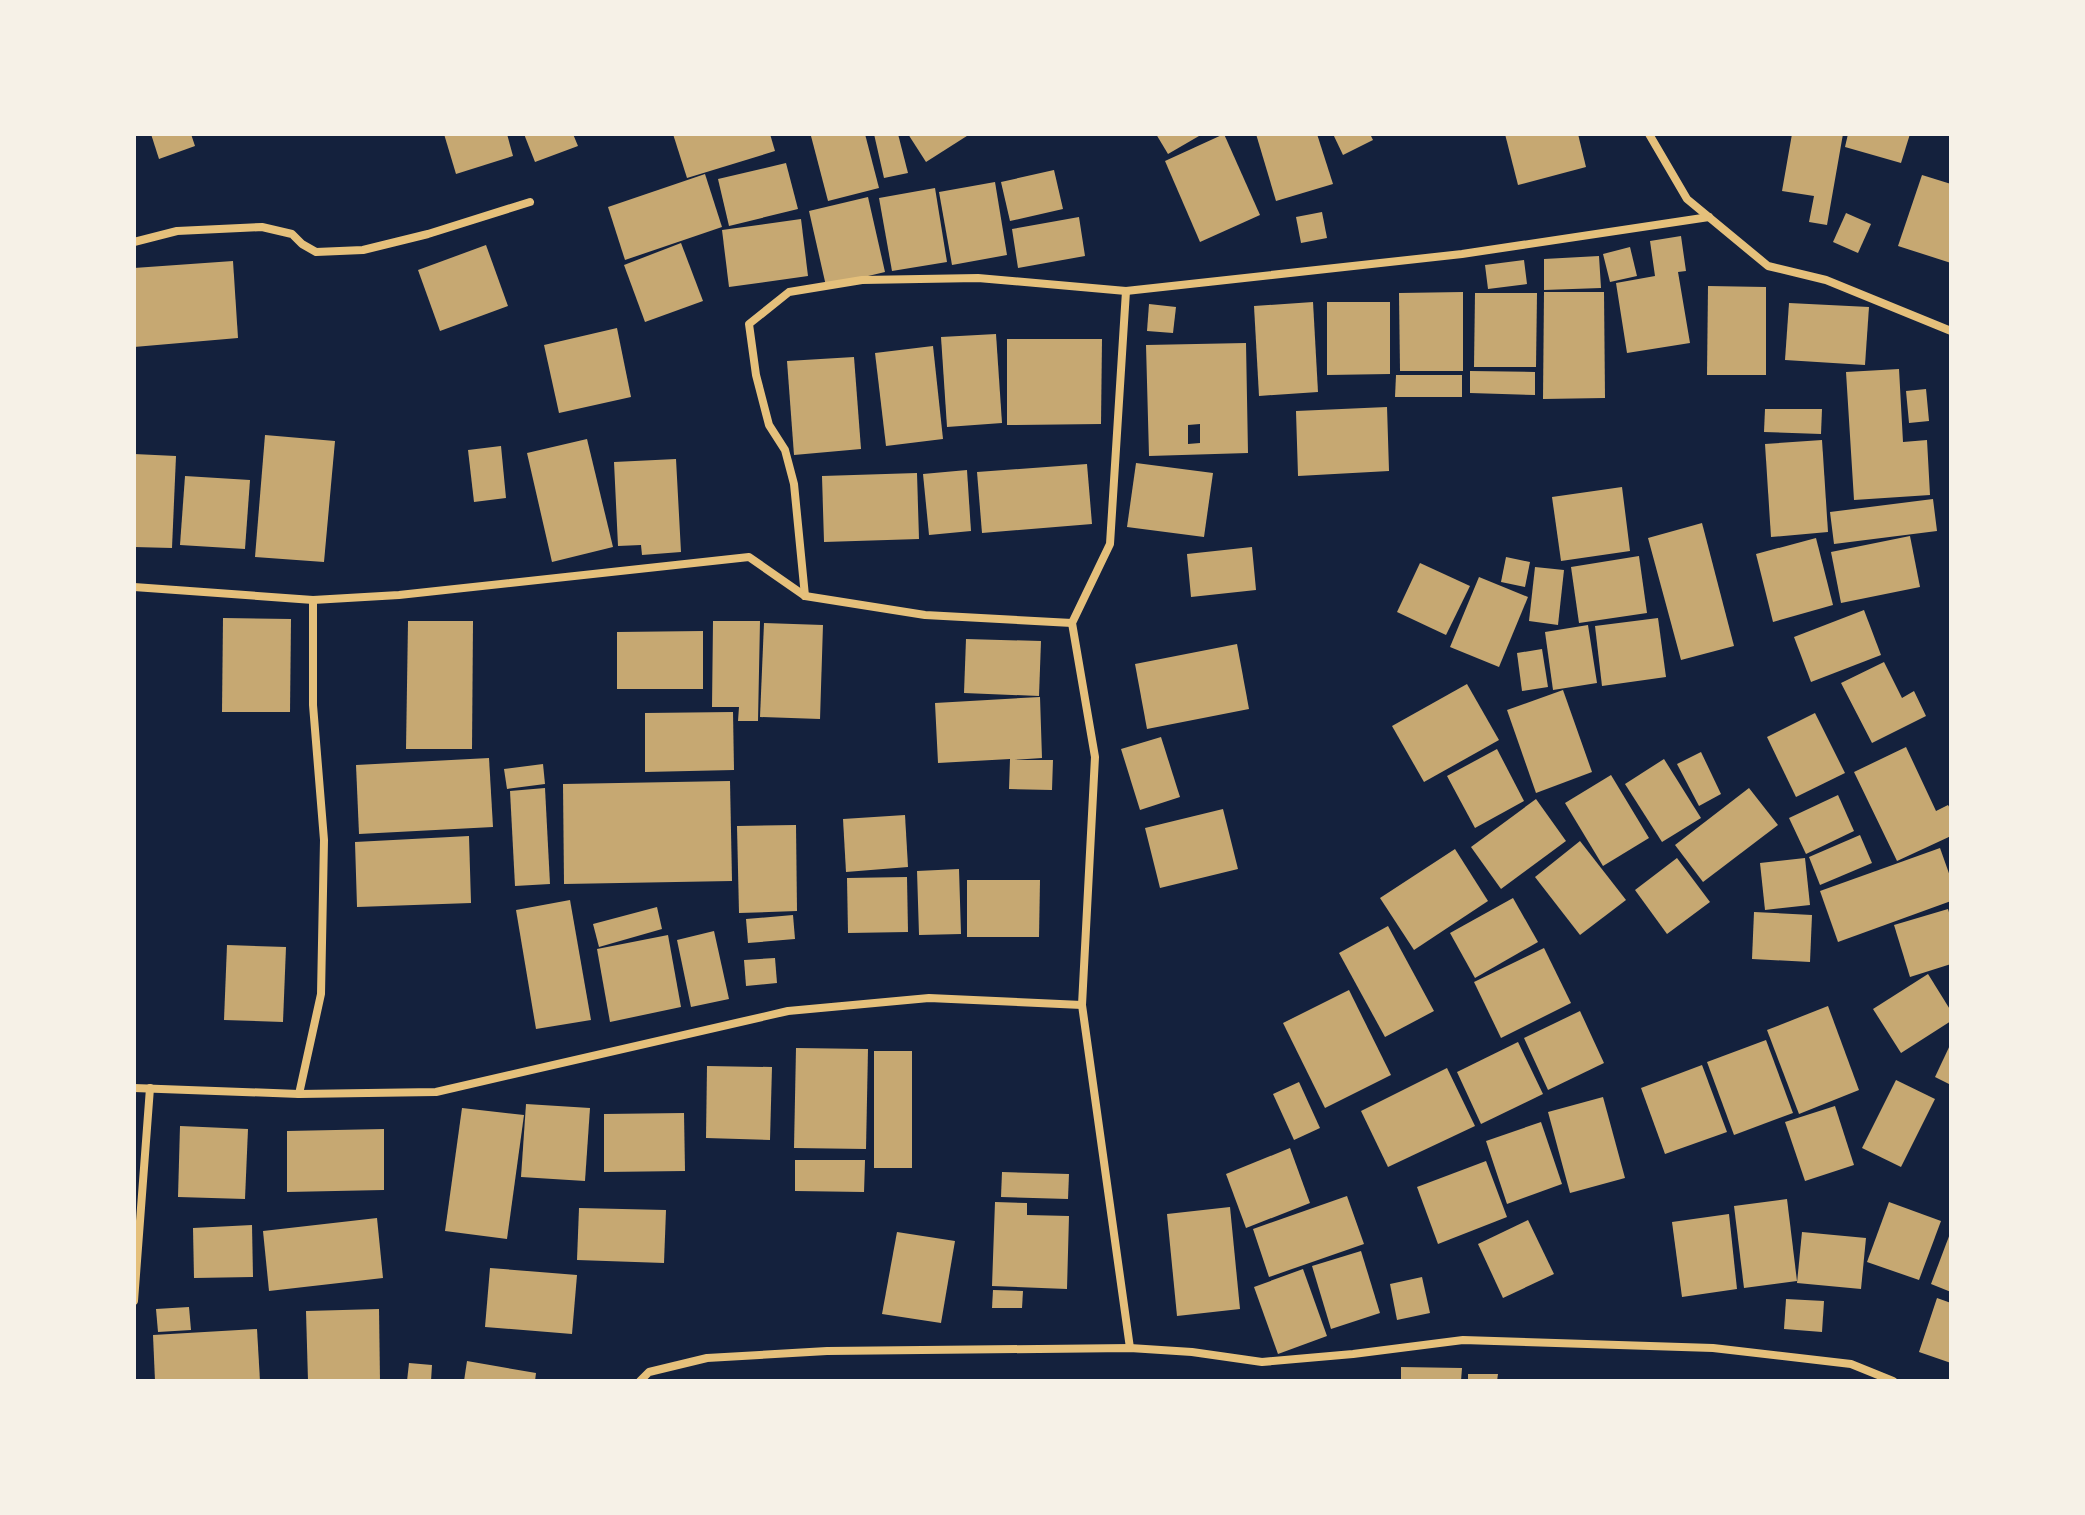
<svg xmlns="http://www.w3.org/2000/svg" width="2085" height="1515" font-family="Cabin,sans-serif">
  <rect width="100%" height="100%" fill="#14213d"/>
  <g fill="#c6a872" fill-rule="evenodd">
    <polygon points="151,134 191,134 195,146 159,159"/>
    <polygon points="444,134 507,134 513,156 456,174"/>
    <polygon points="524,134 573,134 578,146 535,162"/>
    <polygon points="673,134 770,134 775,151 687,178"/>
    <polygon points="818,134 865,134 879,188 828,201 811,136"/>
    <polygon points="874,134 898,134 908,173 884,178"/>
    <polygon points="908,134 970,134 926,162"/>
    <polygon points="1156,134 1198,134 1199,136 1168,154"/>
    <polygon points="1224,134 1260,215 1200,242 1165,161"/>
    <polygon points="1256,134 1317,134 1333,184 1276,201"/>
    <polygon points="1333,134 1370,134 1373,140 1343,155"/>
    <polygon points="1505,134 1578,134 1586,167 1518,185"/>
    <polygon points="1792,134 1843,134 1827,225 1809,222 1814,196 1782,191"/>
    <polygon points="1848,134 1910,134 1901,163 1845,147"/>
    <polygon points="786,163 798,209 729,226 718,179"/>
    <polygon points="1054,170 1063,209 1010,221 1001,182"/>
    <polygon points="705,174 722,227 625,260 608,207"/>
    <polygon points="1922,175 1951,184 1951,263 1898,246"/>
    <polygon points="995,182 1007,255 952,265 939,192"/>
    <polygon points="935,188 947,262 892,271 879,198"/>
    <polygon points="868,197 885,272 826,286 809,211"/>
    <polygon points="1322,212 1327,238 1301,243 1296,217"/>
    <polygon points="1846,213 1871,224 1858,253 1833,242"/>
    <polygon points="1079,217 1085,256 1018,268 1012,229"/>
    <polygon points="801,219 808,276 729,287 722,230"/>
    <polygon points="1681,236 1686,271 1678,272 1690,343 1627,353 1616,283 1655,276 1650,241"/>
    <polygon points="681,243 703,301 645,322 624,265"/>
    <polygon points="486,245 508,306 440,331 418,270"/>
    <polygon points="1630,247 1637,276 1610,282 1603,254"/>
    <polygon points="1599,256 1601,288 1544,290 1544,259"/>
    <polygon points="1524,260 1527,284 1488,289 1485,265"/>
    <polygon points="233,261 238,338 134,347 134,268"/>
    <polygon points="1708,286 1766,287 1766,375 1707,375"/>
    <polygon points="1463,292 1463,371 1400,371 1399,293"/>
    <polygon points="1544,292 1604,292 1605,398 1543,399"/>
    <polygon points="1475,293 1537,293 1536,367 1474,367"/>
    <polygon points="1313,302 1318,392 1259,396 1254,306"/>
    <polygon points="1327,302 1390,302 1390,374 1327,375"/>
    <polygon points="1789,303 1869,307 1865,365 1785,360"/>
    <polygon points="1149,304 1176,307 1173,333 1147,331"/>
    <polygon points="617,328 631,397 559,413 544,345"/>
    <polygon points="996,334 1002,423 947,427 941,337"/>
    <polygon points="1007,339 1102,339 1101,424 1007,425"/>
    <path d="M1246,343l2,110 -99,3 -3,-111zM1200,424v19l-12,1v-19z"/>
    <polygon points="933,346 943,439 886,446 875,353"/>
    <polygon points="854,357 861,449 794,455 787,361"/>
    <polygon points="1899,369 1903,442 1927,440 1930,495 1854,500 1846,372"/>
    <polygon points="1470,371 1535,372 1535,395 1470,393"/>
    <polygon points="1396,375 1462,375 1462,397 1395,397"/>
    <polygon points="1926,389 1929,421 1909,423 1906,391"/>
    <polygon points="1387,407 1389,471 1298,476 1296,411"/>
    <polygon points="1765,409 1822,409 1821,434 1764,432"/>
    <polygon points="265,435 335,441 324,562 255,557"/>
    <polygon points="587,439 613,547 552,562 527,453"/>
    <polygon points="1822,440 1828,532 1771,537 1765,444"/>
    <polygon points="501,446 506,498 474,502 468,450"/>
    <polygon points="134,454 176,456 172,548 134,547"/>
    <polygon points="676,459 681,552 642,555 641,545 618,546 614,462"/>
    <polygon points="1136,463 1213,473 1204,537 1127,527"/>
    <polygon points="1087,464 1092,524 982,533 977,472"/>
    <polygon points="967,470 971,531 929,535 923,474"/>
    <polygon points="917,473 919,539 824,542 822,476"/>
    <polygon points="185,476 250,480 245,549 180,545"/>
    <polygon points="1622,487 1630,551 1561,561 1552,497"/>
    <polygon points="1933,499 1937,531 1834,544 1830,512"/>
    <polygon points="1702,523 1734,646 1681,660 1648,538"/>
    <polygon points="1910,536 1920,587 1841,603 1831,552"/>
    <polygon points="1816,538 1833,605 1773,622 1756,554"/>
    <polygon points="1252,547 1256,590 1191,597 1187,554"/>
    <polygon points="1639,556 1647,613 1579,623 1571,567"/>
    <polygon points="1506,557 1530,562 1525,587 1501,582"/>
    <polygon points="1420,563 1470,586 1446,635 1397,612"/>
    <polygon points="1535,567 1564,570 1558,625 1529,621"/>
    <polygon points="1479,577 1528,597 1499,667 1450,647"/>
    <polygon points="1864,610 1881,655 1811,682 1794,637"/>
    <polygon points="223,618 291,619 290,712 222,712"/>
    <polygon points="1658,618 1666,677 1602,686 1595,626"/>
    <polygon points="408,621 473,621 472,749 406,749"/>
    <polygon points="713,621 760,621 758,721 738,721 739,707 712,707"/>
    <polygon points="764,623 823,625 820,719 760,717"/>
    <polygon points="1588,625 1597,683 1553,690 1545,632"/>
    <polygon points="703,631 703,689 617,689 617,632"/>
    <polygon points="966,639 1041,641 1039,696 964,693"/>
    <polygon points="1237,644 1249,709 1147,729 1135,664"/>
    <polygon points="1542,649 1548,687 1522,691 1517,653"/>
    <polygon points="1884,662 1902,698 1914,691 1926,716 1872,743 1841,683"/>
    <polygon points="1467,684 1499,740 1424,782 1392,726"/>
    <polygon points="1563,690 1592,772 1536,793 1507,710"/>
    <polygon points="1040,697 1042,758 1014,760 1053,760 1052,790 1009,789 1010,759 938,763 935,703"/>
    <polygon points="733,712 734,770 645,772 645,713"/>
    <polygon points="1815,713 1845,773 1796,797 1767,737"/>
    <polygon points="1161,737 1180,797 1140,810 1121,749"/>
    <polygon points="1906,747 1936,811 1948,805 1951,810 1951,836 1897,861 1854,772"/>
    <polygon points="1497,749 1524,801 1475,828 1447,776"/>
    <polygon points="1701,752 1721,794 1699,806 1677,764"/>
    <polygon points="489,758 493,827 359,834 356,765"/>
    <polygon points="1664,759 1701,818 1662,842 1625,784"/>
    <polygon points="543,764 545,784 507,789 504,769"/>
    <polygon points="1611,775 1649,838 1603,866 1565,803"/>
    <polygon points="730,781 732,881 564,884 563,784"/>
    <polygon points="545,788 550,884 515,886 510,791"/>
    <polygon points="1749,788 1778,825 1703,882 1675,845"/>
    <polygon points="1838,795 1854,831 1806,854 1789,818"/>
    <polygon points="1536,799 1566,841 1501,889 1471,847"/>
    <polygon points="1223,809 1238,869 1160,888 1145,828"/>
    <polygon points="905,815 908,867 846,872 843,819"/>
    <polygon points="796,825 797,911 739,913 737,826"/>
    <polygon points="1860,835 1872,863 1820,885 1809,857"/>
    <polygon points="469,836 471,903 357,907 355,842"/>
    <polygon points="1580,841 1626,900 1580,935 1535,877"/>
    <polygon points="1940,848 1951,879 1951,901 1838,942 1820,891"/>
    <polygon points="1455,849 1488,901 1414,950 1380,898"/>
    <polygon points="1677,858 1710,902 1667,934 1635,890"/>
    <polygon points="1805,858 1810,905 1765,910 1760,863"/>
    <polygon points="959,869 961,934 919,935 917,871"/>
    <polygon points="907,877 908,932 848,933 847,878"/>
    <polygon points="967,880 1040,880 1039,937 967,937"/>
    <polygon points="1513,898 1538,942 1475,978 1450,933"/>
    <polygon points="570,900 591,1020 536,1029 516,910"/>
    <polygon points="657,907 662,929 599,947 593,924"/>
    <polygon points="1948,909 1951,919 1951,964 1910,977 1894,925"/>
    <polygon points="1754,912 1812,915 1810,962 1752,959"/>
    <polygon points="793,915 795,939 748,943 746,919"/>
    <polygon points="1388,926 1434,1011 1385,1037 1339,953"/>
    <polygon points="714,931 729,999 691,1007 677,940"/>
    <polygon points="668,935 681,1007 610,1022 597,949"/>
    <polygon points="227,945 286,947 283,1022 224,1020"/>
    <polygon points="1544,948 1571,1003 1501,1038 1474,982"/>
    <polygon points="775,958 777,983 746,986 744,960"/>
    <polygon points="1928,974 1951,1011 1951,1021 1901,1053 1873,1009"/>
    <polygon points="1349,990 1391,1075 1325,1108 1283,1023"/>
    <polygon points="1828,1006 1859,1090 1799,1114 1767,1030"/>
    <polygon points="1580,1011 1604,1063 1548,1090 1524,1038"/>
    <polygon points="1766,1040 1793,1113 1734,1135 1707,1062"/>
    <polygon points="1518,1042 1543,1094 1481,1124 1457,1072"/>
    <polygon points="1951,1043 1951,1085 1935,1077"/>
    <polygon points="796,1048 868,1049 866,1149 794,1148"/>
    <rect x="874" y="1051" width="38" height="117"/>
    <polygon points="1702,1065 1727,1132 1665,1154 1641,1088"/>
    <polygon points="707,1066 772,1067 770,1140 706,1138"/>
    <polygon points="1447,1068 1475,1126 1388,1167 1361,1111"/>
    <polygon points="1896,1080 1935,1099 1901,1167 1862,1148"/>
    <polygon points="1299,1082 1320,1128 1294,1140 1273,1094"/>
    <polygon points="1603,1097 1625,1178 1570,1193 1548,1112"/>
    <polygon points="526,1104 590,1108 585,1181 521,1177"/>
    <polygon points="1835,1106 1854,1165 1805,1181 1785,1122"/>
    <polygon points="462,1108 524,1115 507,1239 445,1231"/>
    <polygon points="684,1113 685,1171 604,1172 604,1114"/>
    <polygon points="1541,1122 1562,1184 1507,1204 1486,1141"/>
    <polygon points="180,1126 248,1129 245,1199 178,1197"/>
    <polygon points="384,1129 384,1190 287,1192 287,1131"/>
    <polygon points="1290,1148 1310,1203 1246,1228 1226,1174"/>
    <polygon points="795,1160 865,1160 864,1192 795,1191"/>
    <polygon points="1486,1161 1507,1217 1438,1244 1417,1187"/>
    <polygon points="1002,1172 1069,1174 1068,1199 1001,1197"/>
    <polygon points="1347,1196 1364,1244 1269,1277 1253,1229"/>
    <polygon points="1787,1199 1797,1281 1744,1288 1734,1206"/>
    <polygon points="995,1202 1027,1203 1027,1215 1069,1216 1067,1289 992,1286"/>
    <polygon points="1889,1202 1941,1221 1919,1280 1867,1262"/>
    <polygon points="1230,1207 1240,1309 1177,1316 1167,1214"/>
    <polygon points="579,1208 666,1210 664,1263 577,1260"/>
    <polygon points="1729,1214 1737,1289 1682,1297 1672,1222"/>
    <polygon points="377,1218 383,1278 269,1291 263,1231"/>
    <polygon points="1528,1220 1554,1274 1503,1298 1478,1244"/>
    <polygon points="252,1225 253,1277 194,1278 193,1228"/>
    <polygon points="1951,1231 1951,1292 1931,1284"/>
    <polygon points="897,1232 955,1241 941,1323 882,1314"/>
    <polygon points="1802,1232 1866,1238 1861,1289 1797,1283"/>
    <polygon points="1361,1251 1380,1313 1331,1329 1312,1266"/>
    <polygon points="490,1268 577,1275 572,1334 485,1327"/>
    <polygon points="1303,1269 1327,1336 1278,1354 1254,1287"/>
    <polygon points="1422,1277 1430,1313 1397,1320 1390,1284"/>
    <polygon points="993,1290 1023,1291 1022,1308 992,1308"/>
    <polygon points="1937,1298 1951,1303 1951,1363 1919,1352"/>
    <polygon points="1786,1299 1824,1301 1822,1332 1784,1329"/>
    <polygon points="189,1307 191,1330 158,1332 156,1309"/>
    <polygon points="379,1309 380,1381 308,1381 306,1311"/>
    <polygon points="257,1329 260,1381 155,1381 153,1335"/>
    <polygon points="467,1361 536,1373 535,1381 464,1381"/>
    <polygon points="409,1363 432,1365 431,1381 407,1381"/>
    <polygon points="1401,1367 1462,1368 1461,1381 1401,1381"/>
    <polygon points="1468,1374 1498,1374 1497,1381 1468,1381"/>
  </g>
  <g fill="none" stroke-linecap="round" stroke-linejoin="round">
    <g stroke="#e5c07b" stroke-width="8">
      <polyline points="1649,134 1687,199 1768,266 1826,280 1951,331"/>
      <polyline points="134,242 177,231 262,227 292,234 302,244 316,252 363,250 428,234 530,202"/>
      <polyline points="1126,291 1110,544 1072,623 1095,757 1082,1005 1130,1348"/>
      <polyline points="134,587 313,600 399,595 749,557 805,596 925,615 1072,623"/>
      <polyline points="805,596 794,484 785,450 769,425 756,375 749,324 789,292 862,280 978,278 1126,291 1462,254 1709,217"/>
      <polyline points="134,1088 299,1094 436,1092 788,1011 929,998 1082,1005"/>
      <polyline points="299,1094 321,994 324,840 313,705 313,600"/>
      <polyline points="134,1301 150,1088"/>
      <polyline points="640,1381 649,1372 707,1358 827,1351 1130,1348 1192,1352 1262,1362 1353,1354 1463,1340 1713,1348 1851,1364 1893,1381"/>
    </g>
  </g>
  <rect width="2085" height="1515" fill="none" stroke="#f6f1e7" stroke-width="272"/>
</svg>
